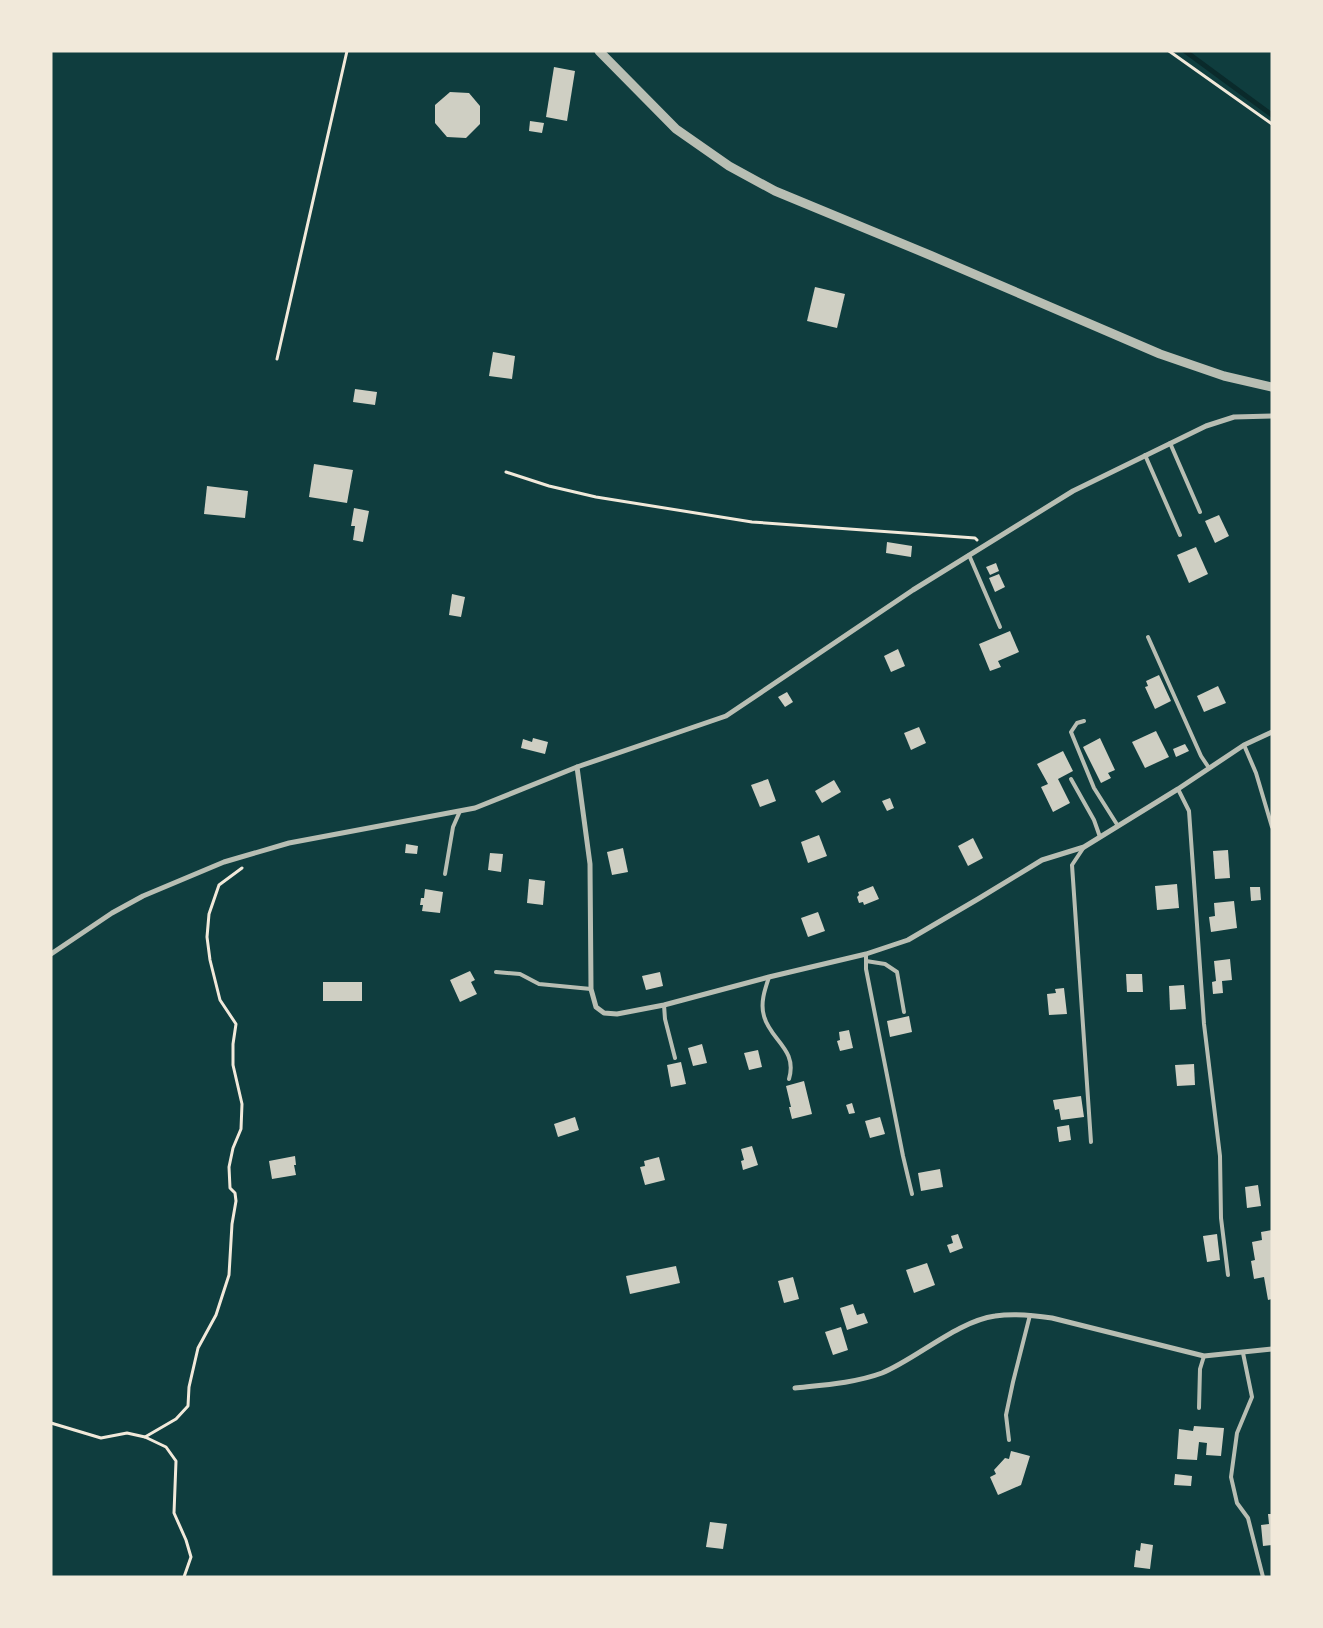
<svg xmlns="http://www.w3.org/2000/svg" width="1323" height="1628" font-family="'Source Sans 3',sans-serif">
  <rect width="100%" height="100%" fill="#0f3d3e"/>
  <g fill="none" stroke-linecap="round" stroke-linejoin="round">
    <polyline stroke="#0a2a2b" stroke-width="5" points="1185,51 1272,115"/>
  </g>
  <g fill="#cfcfc3">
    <polygon points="554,67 575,71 567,121 546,117"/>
    <polygon points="450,92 469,93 480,106 480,124 466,138 447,137 435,123 435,105"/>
    <polygon points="530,121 544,123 542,133 529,131"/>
    <polygon points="815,287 845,294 837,328 807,321"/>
    <polygon points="493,352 515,356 512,379 489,376"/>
    <polygon points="355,389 377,392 375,405 353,402"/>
    <polygon points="314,464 353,470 347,503 309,497"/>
    <polygon points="207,486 248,491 245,518 204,514"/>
    <polygon points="354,508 369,511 363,542 353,540 355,526 351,526"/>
    <polygon points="1219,515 1229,536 1215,543 1205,521"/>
    <polygon points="887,542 912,546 911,557 886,553"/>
    <polygon points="1196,547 1208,574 1189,583 1177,555"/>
    <polygon points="996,563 999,571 990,575 986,567"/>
    <polygon points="999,574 1005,587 995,592 989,578"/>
    <polygon points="452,594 465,597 461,617 449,615"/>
    <polygon points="1010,631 1019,652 998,661 1001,667 990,671 979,644"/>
    <polygon points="898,649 905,666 891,672 884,656"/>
    <polygon points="1159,675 1171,701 1155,709 1145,687 1148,686 1146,681"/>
    <polygon points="1218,686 1226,703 1204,712 1197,696"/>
    <polygon points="787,692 793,702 785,707 778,697"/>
    <polygon points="919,727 926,743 911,750 904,733"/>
    <polygon points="1156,731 1169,757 1145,768 1132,742"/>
    <polygon points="533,738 548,742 545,754 521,748 523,739 532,742"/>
    <polygon points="1100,738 1115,770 1108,773 1111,778 1101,783 1083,747"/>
    <polygon points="1185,744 1189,751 1176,757 1173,749"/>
    <polygon points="1063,751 1073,771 1058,779 1070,803 1053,812 1041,787 1048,784 1037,764"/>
    <polygon points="768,779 776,801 760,807 751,785"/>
    <polygon points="834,780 841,792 822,803 815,791"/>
    <polygon points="890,798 894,808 887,811 882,801"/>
    <polygon points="819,835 827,856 808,863 801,842"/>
    <polygon points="973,838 983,858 968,866 958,846"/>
    <polygon points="406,844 418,846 417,854 405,853"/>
    <polygon points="623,848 628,872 612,875 607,852"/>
    <polygon points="1228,850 1230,878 1215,879 1213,851"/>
    <polygon points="490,853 503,854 501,872 488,870"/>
    <polygon points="529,879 545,881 543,905 527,903"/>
    <polygon points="1177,884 1179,908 1157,910 1155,886"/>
    <polygon points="873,886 879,899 864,905 863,902 859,903 857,897 859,895 858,892"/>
    <polygon points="1250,887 1260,887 1261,900 1251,901"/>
    <polygon points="425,889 443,892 440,913 422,911 423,905 420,905 421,898 424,898"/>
    <polygon points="1234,901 1237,928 1211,932 1209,917 1215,916 1214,903"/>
    <polygon points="818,912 825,931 808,937 801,918"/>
    <polygon points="1230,959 1232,980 1222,981 1223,993 1213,994 1212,982 1216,981 1214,961"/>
    <polygon points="470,971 475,980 471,982 477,994 460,1002 450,980"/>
    <polygon points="660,972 663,986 646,990 642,976"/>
    <polygon points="1126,974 1142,974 1143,992 1127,992"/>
    <rect x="323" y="982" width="39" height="19"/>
    <polygon points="1184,985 1186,1009 1170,1010 1169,986"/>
    <polygon points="1064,988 1067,1014 1049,1015 1047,994 1056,993 1055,989"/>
    <polygon points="909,1016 912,1032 890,1037 887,1021"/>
    <polygon points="849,1030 853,1048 840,1051 837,1041 840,1040 839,1032"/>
    <polygon points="702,1044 707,1063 693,1066 688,1048"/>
    <polygon points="758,1050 762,1067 749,1070 744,1053"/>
    <polygon points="681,1062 686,1084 671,1087 667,1065"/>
    <polygon points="1194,1064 1195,1085 1177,1086 1175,1065"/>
    <polygon points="804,1081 812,1114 792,1119 789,1107 791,1107 786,1086"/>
    <polygon points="1081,1096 1084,1117 1061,1120 1059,1109 1055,1110 1053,1100"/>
    <polygon points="852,1103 855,1113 849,1114 846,1105"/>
    <polygon points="575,1117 579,1130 558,1137 554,1124"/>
    <polygon points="880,1117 885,1134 870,1138 865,1121"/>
    <polygon points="1069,1125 1071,1140 1059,1142 1057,1127"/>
    <polygon points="752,1146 758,1165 743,1170 741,1161 744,1160 741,1149"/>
    <polygon points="295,1156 296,1165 294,1165 296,1175 272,1179 269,1161"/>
    <polygon points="659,1157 665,1180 645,1185 640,1167 645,1166 644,1161"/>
    <polygon points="940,1169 943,1187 921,1191 918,1173"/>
    <polygon points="1258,1185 1261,1206 1247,1208 1245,1187"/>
    <polygon points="1272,1230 1272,1299 1268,1300 1264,1277 1254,1279 1251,1261 1255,1260 1252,1242 1262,1240 1261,1232"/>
    <polygon points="958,1234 963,1248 950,1253 947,1245 953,1243 951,1236"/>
    <polygon points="1217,1234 1220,1260 1207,1262 1203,1236"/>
    <polygon points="927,1263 935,1285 914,1293 906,1270"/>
    <polygon points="676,1266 680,1283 630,1294 626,1276"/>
    <polygon points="793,1277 799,1299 784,1303 778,1281"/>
    <polygon points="853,1304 857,1315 864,1313 868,1323 847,1330 840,1308"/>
    <polygon points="841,1327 848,1350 833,1355 825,1332"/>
    <polygon points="1194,1426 1224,1428 1221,1456 1206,1455 1207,1443 1199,1442 1197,1460 1177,1459 1179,1429 1193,1431"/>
    <polygon points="1011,1451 1030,1456 1021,1485 998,1495 990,1477 996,1474 994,1470 1005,1458 1009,1459"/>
    <polygon points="1175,1474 1192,1476 1191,1486 1174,1485"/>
    <polygon points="1268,1514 1272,1514 1272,1545 1263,1546 1261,1525 1269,1524"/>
    <polygon points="710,1522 727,1524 723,1549 706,1547"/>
    <polygon points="1141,1543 1153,1545 1150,1569 1134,1567 1136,1550 1140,1551"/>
  </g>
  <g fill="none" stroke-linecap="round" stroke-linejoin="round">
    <g stroke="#f1e9da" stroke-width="3">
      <polyline points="1169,51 1272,124"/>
      <polyline points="277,359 347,51"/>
      <polyline points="506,472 549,486 596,497 752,522 975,538 977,540"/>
      <polyline points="51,1423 101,1438 127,1433 145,1437 166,1447 176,1461 174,1513 186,1540 191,1557 184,1577"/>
      <polyline points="145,1437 176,1419 188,1406 189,1387 198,1348 216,1315 229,1275 232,1224 236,1201 235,1193 230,1188 229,1167 233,1148 241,1129 242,1104 233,1065 233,1044 236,1024 220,1000 210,960 207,937 209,914 219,885 242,868"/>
    </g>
    <g stroke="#b8beb3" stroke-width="4">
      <polyline points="1170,443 1200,512"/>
      <polyline points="1145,455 1180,535"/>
      <polyline points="969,555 1000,627"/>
      <polyline points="1148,637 1201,756 1209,768"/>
      <polyline points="1084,721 1077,723 1071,732 1094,788 1118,826"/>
      <polyline points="1244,745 1256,773 1272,827"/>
      <polyline points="1071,779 1094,820 1100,837"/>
      <polyline points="1178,789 1189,811 1204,1024 1220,1156 1221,1218 1228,1275"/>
      <polyline points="1084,847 1072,865 1091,1142"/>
      <polyline points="445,874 453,827 460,811"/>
      <polyline points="866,954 866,969 903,1156 912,1194"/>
      <polyline points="866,961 885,964 897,972 904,1012"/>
      <polyline points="496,972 520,974 539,984 591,989"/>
      <path d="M769,977c-4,12 -9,26 -5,39 6,24 34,33 25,63"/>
      <polyline points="664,1005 665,1019 675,1058"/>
      <polyline points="1243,1353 1252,1397 1237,1433 1231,1477 1237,1503 1248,1518 1263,1577"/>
      <polyline points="1199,1408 1200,1369 1204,1356"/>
      <polyline points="1009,1440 1006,1415 1013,1382 1030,1315"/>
    </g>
    <g stroke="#b8beb3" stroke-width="5">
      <polyline points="577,767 590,864 591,989 596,1007 604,1013 617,1014 664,1005 769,977 866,954 908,940 978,899 1042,860 1084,847 1178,789 1244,745 1272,732"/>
      <polyline points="51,954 112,913 143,896 224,862 289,843 475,808 577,767 726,716 913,590 1073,491 1206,426 1234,417 1272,416"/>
      <path d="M795,1388c28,-3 60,-5 87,-15 34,-14 76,-52 113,-57 19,-3 38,-1 57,2l152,38 68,-7"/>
    </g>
    <polyline stroke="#b8beb3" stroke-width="9" points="599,51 676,129 729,166 775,191 932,256 1160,354 1224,376 1272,387"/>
  </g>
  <rect width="1323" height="1628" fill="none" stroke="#f1e9da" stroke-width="105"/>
</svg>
